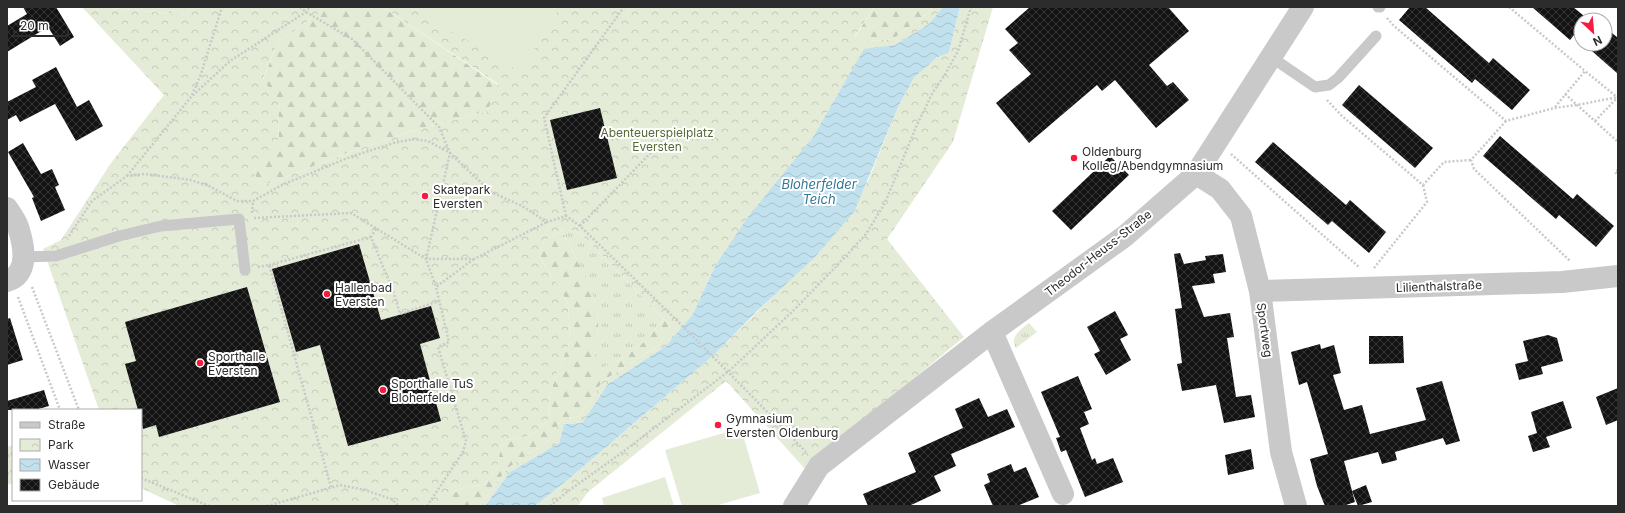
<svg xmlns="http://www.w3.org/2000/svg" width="1625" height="513" font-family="Inter,sans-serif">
  <defs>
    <pattern id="grass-tufts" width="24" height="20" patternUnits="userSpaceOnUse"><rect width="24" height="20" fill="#e4ecd7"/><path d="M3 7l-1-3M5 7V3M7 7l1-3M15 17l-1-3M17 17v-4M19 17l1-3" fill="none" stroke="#c4cbb9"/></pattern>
    <pattern id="forest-firs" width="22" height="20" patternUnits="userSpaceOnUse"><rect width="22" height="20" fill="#e4ecd7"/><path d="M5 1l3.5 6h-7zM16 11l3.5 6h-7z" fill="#c4cbb9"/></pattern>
    <pattern id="park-crowns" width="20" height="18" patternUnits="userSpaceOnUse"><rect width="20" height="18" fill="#e4ecd7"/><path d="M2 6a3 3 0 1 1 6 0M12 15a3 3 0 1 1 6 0" fill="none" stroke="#c4cbb9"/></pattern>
    <pattern id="water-waves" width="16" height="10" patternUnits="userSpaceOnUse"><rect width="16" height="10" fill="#c1e1ee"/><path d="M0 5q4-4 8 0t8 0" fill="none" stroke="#a6c1cc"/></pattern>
    <pattern id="building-cross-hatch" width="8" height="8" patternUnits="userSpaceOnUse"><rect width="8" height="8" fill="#131313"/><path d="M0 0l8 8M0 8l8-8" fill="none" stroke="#363636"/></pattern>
  </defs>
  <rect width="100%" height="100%" fill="#fff"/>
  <g fill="url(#grass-tufts)">
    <path d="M559,225l21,8 84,86 -22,25 -19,14 -30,15c1,-15 4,-29 5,-44 2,-35 -24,-73 -39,-104z"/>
    <path d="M1029,323l8,9 -21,16c-7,-11 5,-19 13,-25z"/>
  </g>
  <g fill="url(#forest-firs)">
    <polygon points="100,7 190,7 187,15"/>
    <polygon points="324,7 383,7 498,85 488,111 412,131 355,150 262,186 253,172 279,137 278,102 263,80 277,43 319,13"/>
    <polygon points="874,7 933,7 927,14 893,39 858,42 855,37"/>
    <path d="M562,231c15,30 38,63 36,98 -1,14 -3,29 -5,43l30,-14 19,-14 22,-25 6,8 -11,18 -56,36 -24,35 -18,5 -13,20 -40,27 -29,38h-28v-12l14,-7 19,-2 13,-16 3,-19 7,-10 25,-5 18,-17 -1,-19 5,-18 16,-40 -2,-38 -29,-47 5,-15z"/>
  </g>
  <g fill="url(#park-crowns)">
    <polygon points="82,7 100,7 187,15 190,7 324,7 319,13 277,43 263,79 278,102 279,138 253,172 262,186 355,150 412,131 488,111 498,84 383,7 874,7 855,36 858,42 893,39 927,14 933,7 943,7 929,24 895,45 864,50 813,137 715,266 693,314 666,346 608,384 582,423 564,424 559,443 510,472 485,506 479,506 508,468 548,441 561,421 579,416 603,381 659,345 670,327 664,319 580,233 560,226 562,231 544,241 539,256 568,303 570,341 554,381 549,399 550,418 532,435 507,440 500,450 497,469 484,485 465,487 451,494 451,506 179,506 141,488 141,410 99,410 43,249 61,240 111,163 164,95"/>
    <polygon points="960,7 993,7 953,142 887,239 964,337 805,469 726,381 588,492 578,506 535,506 570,478 716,353 782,287 868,181 899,105 914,78 936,58 949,52"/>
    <polygon points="13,445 13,483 7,485 7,447"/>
  </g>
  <g fill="#e4ecd7">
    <polygon points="411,7 560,7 520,72"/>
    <polygon points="741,428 760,493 715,506 682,506 665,450"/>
    <polygon points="665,477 674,506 604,506 602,498"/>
  </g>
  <polygon fill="url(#water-waves)" points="943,7 960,7 949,52 936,58 914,78 899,105 854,212 815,257 756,312 716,353 570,478 535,506 485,506 510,472 559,443 564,424 582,423 608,384 666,346 693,314 715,266 748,217 813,137 864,49 895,45 929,24"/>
  <g fill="url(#building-cross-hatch)">
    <polygon points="23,7 56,7 74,37 60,46 48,27 7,52 7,26 27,14"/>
    <polygon points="1030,7 1168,7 1189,31 1149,65 1167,86 1173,82 1189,100 1156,128 1115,80 1102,91 1097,85 1029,143 996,103 1031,74 1009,50 1018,43 1005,29"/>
    <polygon points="1410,7 1425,7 1489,63 1493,58 1530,90 1512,110 1475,79 1472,83 1399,20"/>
    <polygon points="1532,7 1573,7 1588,19 1591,15 1597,20 1581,20 1581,42 1574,35 1570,40"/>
    <polygon points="1605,27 1618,38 1618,74 1584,44 1605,44"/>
    <polygon points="56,67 77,107 89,100 103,126 76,141 55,104 20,122 16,115 7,120 7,102 36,87 32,80"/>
    <polygon points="1359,85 1433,148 1415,168 1342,105"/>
    <polygon points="600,108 617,178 567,190 550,120"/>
    <polygon points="1500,136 1573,199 1577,194 1614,226 1596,247 1559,215 1556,219 1483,156"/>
    <polygon points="1273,142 1346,205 1350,200 1386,232 1369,253 1332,221 1328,225 1255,162"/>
    <polygon points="23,143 41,174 52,169 59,185 55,187 65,210 41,221 32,198 34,197 8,152"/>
    <polygon points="1110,156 1129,175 1071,230 1052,211"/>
    <polygon points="359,244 381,320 431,306 440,338 420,344 441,421 348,446 320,345 296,352 272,269"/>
    <polygon points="1180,253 1184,264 1206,260 1205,256 1223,254 1226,272 1213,274 1215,283 1192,286 1204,317 1230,313 1234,337 1227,338 1236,397 1251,395 1255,417 1224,423 1216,385 1182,391 1177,364 1182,363 1175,309 1182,308 1174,254"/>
    <polygon points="247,287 280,402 159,437 156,425 143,429 141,420 141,410 138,410 125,364 136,361 125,322"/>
    <polygon points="1115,311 1128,335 1120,339 1131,360 1106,375 1094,354 1100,351 1087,327"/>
    <polygon points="10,318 23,360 7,365 7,319"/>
    <polygon points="1548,335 1557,338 1563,361 1541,367 1543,374 1519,380 1515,364 1528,361 1523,341"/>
    <polygon points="1369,336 1403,336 1404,363 1369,364"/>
    <polygon points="1320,344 1321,349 1334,345 1341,373 1333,375 1344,410 1362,405 1370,434 1426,420 1416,388 1442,381 1460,441 1446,445 1443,438 1395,452 1397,460 1382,464 1378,452 1344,461 1355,502 1343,506 1325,506 1317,486 1310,459 1328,454 1307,382 1299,385 1291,352"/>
    <polygon points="1078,376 1092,409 1084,412 1089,424 1080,428 1092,460 1095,458 1097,464 1113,458 1123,482 1085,497 1066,450 1061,452 1056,438 1060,437 1041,392"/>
    <polygon points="1618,388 1618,420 1606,425 1596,397"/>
    <polygon points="44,390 49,406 35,410 7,410 7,401"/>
    <polygon points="979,398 988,417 1007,409 1015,427 951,454 956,466 934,476 941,491 909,506 868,506 863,494 916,472 908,453 963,428 955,409"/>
    <polygon points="1563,401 1572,428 1546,437 1550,447 1533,452 1528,436 1537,433 1531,412"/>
    <polygon points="1251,449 1254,469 1228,475 1225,455"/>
    <polygon points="1011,464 1014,472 1026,467 1039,497 1017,506 993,506 984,485 990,482 987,474"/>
    <polygon points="1366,485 1372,502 1358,506 1352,491"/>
  </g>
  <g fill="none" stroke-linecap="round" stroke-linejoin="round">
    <g stroke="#c9c9c9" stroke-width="2.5" stroke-dasharray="2 2" stroke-linecap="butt">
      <polyline points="300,7 306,12 352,39 439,127 450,153 426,259 436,287"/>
      <polyline points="1509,7 1585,71"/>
      <polyline points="1387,18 1394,26 1506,121 1554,108 1577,105 1618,97"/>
      <polyline points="1565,94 1618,142"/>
      <polyline points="192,95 201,74 222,7"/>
      <polyline points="1327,100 1342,116 1423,185 1444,162 1471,160"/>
      <polyline points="1555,107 1585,71 1617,97"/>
      <polyline points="1506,121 1471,160 1474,169 1570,261"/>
      <polyline points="1595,121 1618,97"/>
      <polyline points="1231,154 1360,268"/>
      <polyline points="1618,170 1615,172 1618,175"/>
      <polyline points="127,176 191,97 230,61 306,12 310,7"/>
      <polyline points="252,213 253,201"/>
      <polyline points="566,216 544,118 624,7"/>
      <polyline points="254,218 351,213 426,259 474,259 547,222"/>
      <polyline points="580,226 668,135"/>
      <polyline points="376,229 371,237 393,291 400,314 439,301"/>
      <path d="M69,236l23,-35 35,-25 18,-2 46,6 18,6 28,15h16l29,-16 68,-28 44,-14 19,-4 15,2 22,12 41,39 31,14 25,16 19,-6 14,10c77,74 152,149 226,226"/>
      <polyline points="269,265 371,237"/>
      <polyline points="258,267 269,265 331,487"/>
      <polyline points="1374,268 1427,202 1423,185"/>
      <polyline points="32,287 79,410"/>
      <polyline points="18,297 60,410"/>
      <polyline points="7,456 13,454"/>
      <polyline points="7,474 13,470"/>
      <polyline points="141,478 209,506"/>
      <polyline points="267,506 340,485 365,490 391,499 399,506"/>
      <polyline points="427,506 463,452 466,441 438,347 449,342 436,287 474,259"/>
      <polyline points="550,506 567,492 620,454 729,371 795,309 845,257 866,234 885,203 916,127 933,92 944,76 958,51 971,7"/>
    </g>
    <g stroke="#c9c9c9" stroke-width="11">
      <polyline points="1378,7 1380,7"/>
      <polyline points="1271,57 1315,87 1329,85 1338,78 1376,36"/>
      <polyline points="24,257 56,256 119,236 161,226 239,219 245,270"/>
    </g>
    <g stroke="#c9c9c9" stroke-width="22">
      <polyline points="1196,174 1220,189 1241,216 1260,291 1281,452 1296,506"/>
      <path d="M7,208c4,6 9,13 11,19 6,18 12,47 -11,54"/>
      <polyline points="1260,291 1562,282 1618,276"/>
      <polyline points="992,332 1063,494"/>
      <polyline points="794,506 819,466 992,332 1125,236 1196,174 1303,7"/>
    </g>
  </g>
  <g fill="#f61b3f" stroke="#fff" stroke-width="1.5">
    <circle cx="1074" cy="158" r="4"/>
    <circle cx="425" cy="196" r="4"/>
    <circle cx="327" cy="294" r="4"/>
    <circle cx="200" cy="363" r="4"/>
    <circle cx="383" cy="390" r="4"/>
    <circle cx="718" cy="425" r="4"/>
  </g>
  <g text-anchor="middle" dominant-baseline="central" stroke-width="4" stroke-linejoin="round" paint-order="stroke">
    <g font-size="12" fill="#546b36" stroke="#fff">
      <text x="657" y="132">Abenteuerspielplatz<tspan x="657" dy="14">Eversten</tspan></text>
    </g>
    <g font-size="12" fill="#2c2c2c" stroke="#fff" text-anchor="start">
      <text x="1082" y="151">Oldenburg<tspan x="1082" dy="14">Kolleg/Abendgymnasium</tspan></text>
      <text x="433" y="189">Skatepark<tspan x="433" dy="14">Eversten</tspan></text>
      <text x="335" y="287">Hallenbad<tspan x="335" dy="14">Eversten</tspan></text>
      <text x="208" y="356">Sporthalle<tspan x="208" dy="14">Eversten</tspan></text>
      <text x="391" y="383">Sporthalle TuS<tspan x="391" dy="14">Bloherfelde</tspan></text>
      <text x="726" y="418">Gymnasium<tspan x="726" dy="14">Eversten Oldenburg</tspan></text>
    </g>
    <g font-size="12" fill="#2c2c2c" stroke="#fff">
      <text transform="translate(1098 253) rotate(-38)">Theodor-Heuss-Straße</text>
      <text transform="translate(1439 286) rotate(-2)">Lilienthalstraße</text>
      <text transform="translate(1265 330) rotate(82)">Sportweg</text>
    </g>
    <g font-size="13" font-style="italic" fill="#337895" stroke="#fff">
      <text x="819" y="184">Bloherfelder<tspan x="819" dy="15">Teich</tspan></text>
    </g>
  </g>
  <rect width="1625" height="513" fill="none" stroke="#2c2c2c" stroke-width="16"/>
  <rect x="12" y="409" width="130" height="92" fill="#ffffff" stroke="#ababab"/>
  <rect x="20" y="422" width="20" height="6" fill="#c9c9c9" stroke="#ababab"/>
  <text x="48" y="429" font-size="12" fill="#2c2c2c">Straße</text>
  <rect x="20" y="439" width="20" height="12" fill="url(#park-crowns)" stroke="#ababab"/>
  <text x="48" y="449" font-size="12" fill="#2c2c2c">Park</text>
  <rect x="20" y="459" width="20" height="12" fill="url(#water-waves)" stroke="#ababab"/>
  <text x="48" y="469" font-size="12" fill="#2c2c2c">Wasser</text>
  <rect x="20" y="479" width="20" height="12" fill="url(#building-cross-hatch)" stroke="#ababab"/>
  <text x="48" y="489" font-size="12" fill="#2c2c2c">Gebäude</text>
  <g transform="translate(1593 32) rotate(154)"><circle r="19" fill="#ffffff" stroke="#ababab"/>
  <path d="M0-3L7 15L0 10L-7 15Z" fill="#f61b3f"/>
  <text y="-6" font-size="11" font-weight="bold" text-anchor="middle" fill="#2c2c2c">N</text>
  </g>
  <path d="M14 30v6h54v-6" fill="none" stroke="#2c2c2c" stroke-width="2"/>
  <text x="20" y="30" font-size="12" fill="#2c2c2c" stroke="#ffffff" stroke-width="3" paint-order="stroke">20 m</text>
</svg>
